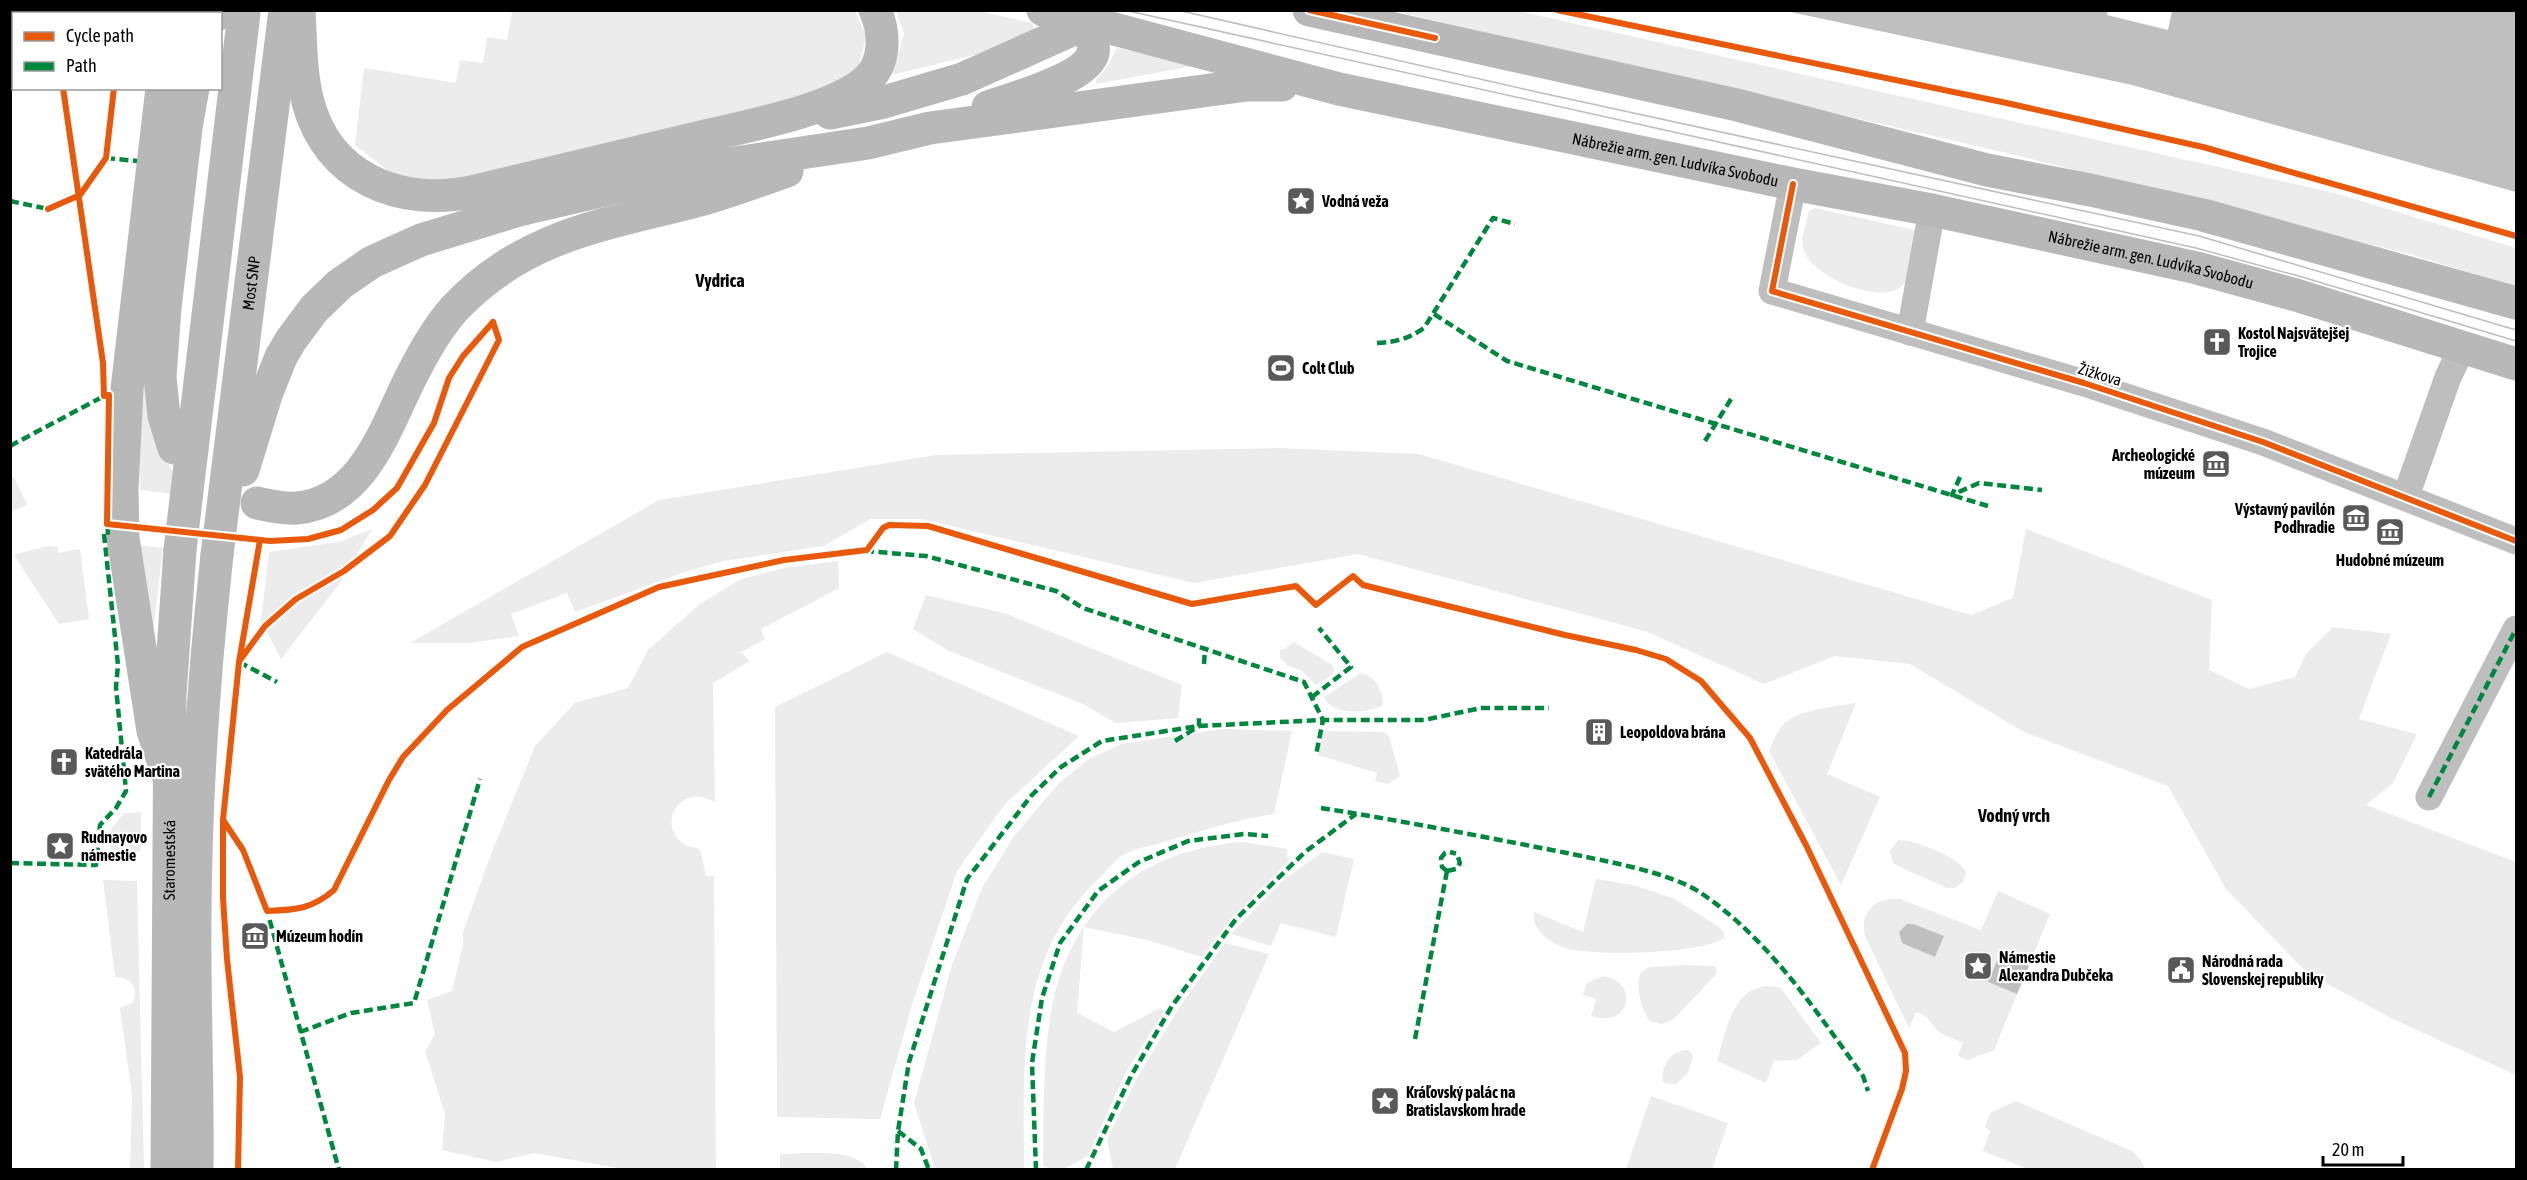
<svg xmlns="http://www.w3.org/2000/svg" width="2527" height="1180" font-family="'Asap Condensed',sans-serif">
  <rect width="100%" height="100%" fill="#fff"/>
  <g fill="#ececec">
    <polygon points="512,11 855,11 866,36 858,70 807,97 470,181 417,181 391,173 355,145 364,68 456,83 460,60 483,63 487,37 507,40"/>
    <polygon points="896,11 979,11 1032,23 1036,34 1002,48 892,75 904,34"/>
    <polygon points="1394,11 1518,11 2335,193 2516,248 2516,287 2413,255 2007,153"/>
    <polygon points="1117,48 1198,65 1096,84 1096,80 1107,67"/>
    <path d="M1815,208l104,23 -11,50c-5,3 -10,9 -15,10 -26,8 -84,-17 -90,-43 -3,-10 4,-26 6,-37z"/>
    <polygon points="144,378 156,445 188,496 140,490 139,442"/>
    <polygon points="1279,448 1419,454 1971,615 2013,598 2026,529 2212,600 2209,670 2249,689 2295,677 2306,654 2333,627 2391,634 2359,719 2417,734 2393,783 2366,805 2516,862 2516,1075 2395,1020 2307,973 2226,889 2168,786 2024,732 1910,664 1835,656 1764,684 1645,631 1358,554 1194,583 921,519 870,519 824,546 724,561 685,572 575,612 567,593 511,614 519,636 468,643 410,643 659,500 936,455"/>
    <polygon points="14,477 27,505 12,511 11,479"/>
    <polygon points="372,529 339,584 281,659 261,621 269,552 339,542"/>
    <polygon points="138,545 163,548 152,640"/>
    <polygon points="47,546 58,547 58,553 80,549 89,619 59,624 14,555"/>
    <path d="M838,561l1,27 -78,41 4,10 -24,13 9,9 -37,22 2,119c-44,-24 -64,41 -15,47l6,27h8l2,293h-93l-89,-16 -38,9 -54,-12 3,-36 -20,-63 10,-17 -8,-34 25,-9 11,-46v-13l27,-75 45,-111 40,-43 53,-15 20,-38 52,-46 39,-24 45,-12z"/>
    <polygon points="926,595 1007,614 1182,685 1178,718 1116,723 1083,704 949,651 913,629"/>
    <polygon points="1294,642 1332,665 1334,669 1332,675 1316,685 1302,671 1287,665 1280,658 1280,650 1286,648"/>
    <polygon points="887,652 1079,736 1005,804 957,871 912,1005 880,1119 777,1117 775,707"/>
    <path d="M1361,673c16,4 21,17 22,32 -16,9 -51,11 -59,-8z"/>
    <path d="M1856,703l-29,71 53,23 -39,88 -72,-134c5,-11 10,-26 21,-32 16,-10 47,-13 66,-16z"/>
    <path d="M1222,729l70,2 -18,83c-38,6 -73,17 -110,28 -12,4 -28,6 -39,12 -11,6 -21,20 -30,28 -80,79 -71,185 -71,287h-89l-21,-66 38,-138 30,-77 32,-52 46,-54 29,-23 32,-15z"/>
    <polygon points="1323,731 1385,732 1389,736 1400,776 1388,784 1375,781 1377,773 1318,755"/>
    <polygon points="141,812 141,849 130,861 110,861 111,829 124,813"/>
    <path d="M1898,840c16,-1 62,18 68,32l-3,10 -9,6h-7l-49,-22 -5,-3 -3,-12z"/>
    <path d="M1244,842l43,7 1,13 -58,58 -28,37 -55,-17 -63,-13 -7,86 37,19 46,-24 4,3 -39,63 -37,82 -24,13h-13l-8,-3c1,-55 -1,-111 10,-164 22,-99 91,-153 191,-160z"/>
    <polygon points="1322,852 1354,859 1336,937 1281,923 1271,946 1231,934 1281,882"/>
    <path d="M1596,879l37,6 40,13 46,29 5,5v6c-23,16 -127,18 -155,11 -16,-4 -38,-18 -35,-37l49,20z"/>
    <path d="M103,880l34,1 7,288h-14l2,-74 -12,-87 12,-5c8,-15 -1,-26 -17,-26z"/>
    <path d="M1998,891l52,23 -56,136 -26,10 -10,-4 5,-14c-7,-2 -16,-5 -22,-9 -12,-8 -9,-16 -25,-21l-7,16 -44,-92c-6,-24 11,-40 35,-37l81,31z"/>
    <polygon points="1225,943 1269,954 1175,1169 1113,1169 1107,1140 1137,1078 1179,1008"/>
    <path d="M1684,965l31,1 2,7 -43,46 -12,5 -11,-2c-10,-10 -16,-37 -10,-50l9,-5z"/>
    <path d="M1603,976c36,5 29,53 -12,40l5,-17 -13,-4 4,-12z"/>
    <path d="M1768,986l13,2 40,55 -24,17 -23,1 -8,22 -49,-22c9,-29 15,-73 51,-75z"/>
    <path d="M1686,1050l4,1 3,5 -5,17 -12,11h-10l-4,-4c1,-16 8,-28 24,-30z"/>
    <polygon points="1651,1096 1728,1123 1712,1169 1626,1169"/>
    <polygon points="2016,1101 2132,1151 2140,1159 2145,1169 2028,1169 1983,1151 1990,1131 1985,1127 1990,1113"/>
    <path d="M780,1154c22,0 77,-7 87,15h-87z"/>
  </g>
  <g fill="#bfbfbf">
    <polygon points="1786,11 2516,11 2516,192 2132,85"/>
    <polygon points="1907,924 1913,924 1944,936 1935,957 1902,943 1899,932"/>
    <polygon points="2000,954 2029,966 2017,994 1988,982"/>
  </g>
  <polygon fill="#fff" points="2108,11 2108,10 2172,11 2168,30 2107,15"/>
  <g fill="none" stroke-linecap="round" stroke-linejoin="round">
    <g stroke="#bebebe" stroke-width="27">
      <polyline points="1793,184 1772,291 2084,383 2263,442 2516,541"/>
      <polyline points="1910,332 1932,210"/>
      <polyline points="2406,496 2448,377 2463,346"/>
      <polyline points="2429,797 2516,629"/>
    </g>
    <g stroke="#b8b8b8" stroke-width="33">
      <path d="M299,10c2,31 1,62 9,92 20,76 91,104 163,90 71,-17 142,-34 213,-51 47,-12 151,-29 184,-62 18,-18 17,-47 7,-69"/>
      <path id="s1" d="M1043,10l296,79 454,95 139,26 265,58 99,27 220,69"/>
      <polyline points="1309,10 1737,105 1987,170 2090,190 2203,215 2516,303"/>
      <polyline points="172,14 172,10"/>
      <polyline points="218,14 219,10"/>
      <polyline points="162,88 127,389 122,489 123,538 153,731 168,775"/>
      <path d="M988,107c25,-9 93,-27 104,-51 5,-9 -5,-32 -4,-46"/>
      <polyline points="830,113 884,102 962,79 1094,20"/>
      <polyline points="281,357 291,340 314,309 340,284 372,262 421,240 519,210 695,169 868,143 930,128 1247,85 1282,85"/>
      <polyline points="174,448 164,416 160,377 165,308 186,128 193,88"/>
      <path d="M257,503c13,3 27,6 40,5 67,-6 89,-82 114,-131 12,-24 26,-49 44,-69 69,-73 149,-83 241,-107 31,-8 61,-20 91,-30"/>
      <path id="s2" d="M167,1170l3,-475 10,-145"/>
      <path d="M197,1170c1,-87 -3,-174 -2,-260 1,-119 9,-237 22,-355"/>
    </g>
    <g stroke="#bebebe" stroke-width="1.5">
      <polyline points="1124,10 2196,248 2302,277 2516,341"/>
      <polyline points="1177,10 1537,92 2199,236 2516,330"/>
    </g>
    <g stroke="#b8b8b8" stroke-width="33">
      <polyline points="243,470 267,392 281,357"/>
      <polyline points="180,550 244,13"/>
      <path id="s3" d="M217,555l68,-545"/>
    </g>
    <g stroke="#00873e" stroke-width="4.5" stroke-dasharray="9 4.5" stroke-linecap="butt">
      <polyline points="70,14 70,10"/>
      <polyline points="10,70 14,71"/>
      <polyline points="106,158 137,161"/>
      <polyline points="10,201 48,209 53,206"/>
      <polyline points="1434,314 1507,361 1988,506"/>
      <path d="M1377,343c19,-1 31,-4 47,-15l69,-110 22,6"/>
      <polyline points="1705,441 1731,399"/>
      <polyline points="10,446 104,396"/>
      <polyline points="1960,477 1952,495 1979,483 2042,490"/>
      <polyline points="865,551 926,556 1056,591 1083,608 1304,682 1323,720 1316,755"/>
      <polyline points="239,662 277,682"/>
      <polyline points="1204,664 1205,649"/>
      <polyline points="1312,697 1351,667 1319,628"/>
      <polyline points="1175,741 1199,726 1199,717"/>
      <polyline points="2429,797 2516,629"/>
      <path d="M1321,808c82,13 164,29 246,45 37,8 103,19 134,40 69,47 114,117 162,183l5,15"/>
      <polyline points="10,863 96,865 100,825 116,808 126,791 116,687 118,665 104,534 108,535 107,519"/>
      <polyline points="1447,871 1456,869 1460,863 1457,854 1450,852"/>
      <polyline points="1447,871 1442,867 1441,858 1445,853 1450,852"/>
      <polyline points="266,907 339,1170"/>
      <polyline points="300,1032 351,1013 414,1003 480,779"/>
      <polyline points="1415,1039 1447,871"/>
      <polyline points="898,1131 921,1149 929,1170"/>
      <polyline points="896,1170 898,1131 909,1062 967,879 1031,796 1061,767 1102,741 1199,726 1323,720 1424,720 1481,708 1549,708"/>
      <polyline points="1036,1170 1032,1063 1042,998 1060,943 1098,891 1139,862 1188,841 1244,834 1268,836"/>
      <polyline points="1086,1170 1131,1076 1172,1006 1236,919 1305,852 1356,814"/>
    </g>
    <g stroke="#fff" stroke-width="10">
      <g id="cycleway">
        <polyline points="1309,10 1435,38"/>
        <polyline points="1557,10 2002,102 2203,147 2516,236"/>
        <polyline points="63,88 103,363 104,396 109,395 107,524 270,541 308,539 341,530 373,510 397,488 434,423 449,378 463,356 493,322"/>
        <polyline points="1793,184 1772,291 2084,383 2263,442 2516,541"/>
        <polyline points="48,209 80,195 106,158 114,88"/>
        <polyline points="240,660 265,626 296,599 344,571 390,536 425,485 499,340 493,322"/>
        <path d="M223,820l20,30 24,61c29,-1 45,-2 67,-21l55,-110 14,-23 44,-47 75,-63 137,-60 125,-27 83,-10 16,-22 6,-3 39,1 264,78 104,-18 20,19 37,-29 10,9 202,50 71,15 30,9 35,22 49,57 56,107 99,208 1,18 -4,18 -30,81"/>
        <polyline points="238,1170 240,1077 227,959 223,898 223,820 239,662 260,540"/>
      </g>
    </g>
    <use href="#cycleway" stroke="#e8590c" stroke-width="6"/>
  </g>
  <defs>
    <g id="sight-square" transform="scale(1.5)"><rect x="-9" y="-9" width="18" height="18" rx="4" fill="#595959" stroke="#fff"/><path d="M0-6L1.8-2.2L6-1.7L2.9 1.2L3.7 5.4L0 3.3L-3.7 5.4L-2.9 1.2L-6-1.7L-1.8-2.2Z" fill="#fff"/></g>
    <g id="church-square" transform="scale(1.5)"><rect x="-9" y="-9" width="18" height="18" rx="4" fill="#595959" stroke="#fff"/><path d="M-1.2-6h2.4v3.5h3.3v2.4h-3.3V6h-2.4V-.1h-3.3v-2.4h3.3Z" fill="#fff"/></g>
    <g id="stadium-square" transform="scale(1.5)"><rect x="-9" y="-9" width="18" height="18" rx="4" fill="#595959" stroke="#fff"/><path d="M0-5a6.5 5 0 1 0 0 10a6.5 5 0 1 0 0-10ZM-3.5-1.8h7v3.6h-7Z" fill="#fff"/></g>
    <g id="museum-square" transform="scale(1.5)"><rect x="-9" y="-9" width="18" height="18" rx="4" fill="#595959" stroke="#fff"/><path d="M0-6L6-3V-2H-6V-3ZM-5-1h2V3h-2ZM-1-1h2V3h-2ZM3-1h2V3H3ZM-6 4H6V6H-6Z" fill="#fff"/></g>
    <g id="building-square" transform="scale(1.5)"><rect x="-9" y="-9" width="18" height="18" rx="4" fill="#595959" stroke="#fff"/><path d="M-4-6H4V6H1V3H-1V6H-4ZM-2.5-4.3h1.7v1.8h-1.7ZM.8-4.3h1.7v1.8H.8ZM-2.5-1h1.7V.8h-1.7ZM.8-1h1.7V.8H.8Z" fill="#fff"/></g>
    <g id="civic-square" transform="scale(1.5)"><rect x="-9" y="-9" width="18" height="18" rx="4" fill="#595959" stroke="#fff"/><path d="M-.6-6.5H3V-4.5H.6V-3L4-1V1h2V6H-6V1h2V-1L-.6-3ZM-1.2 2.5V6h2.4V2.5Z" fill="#fff"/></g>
  </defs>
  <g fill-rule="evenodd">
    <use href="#sight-square" x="1301" y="201"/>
    <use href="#church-square" x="2217" y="342"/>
    <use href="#stadium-square" x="1281" y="368"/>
    <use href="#museum-square" x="2216" y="464"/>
    <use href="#museum-square" x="2356" y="518"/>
    <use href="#museum-square" x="2390" y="532"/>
    <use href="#building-square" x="1599" y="732"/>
    <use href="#church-square" x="64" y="762"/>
    <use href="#sight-square" x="60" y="846"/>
    <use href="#museum-square" x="255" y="936"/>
    <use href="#sight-square" x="1978" y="966"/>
    <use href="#civic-square" x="2181" y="970"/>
    <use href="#sight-square" x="1385" y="1101"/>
  </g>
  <g text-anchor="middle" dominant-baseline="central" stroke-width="4.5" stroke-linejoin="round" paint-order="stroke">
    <g font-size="16" fill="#000" stroke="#fff">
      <text stroke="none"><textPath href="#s1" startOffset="650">Nábrežie arm. gen. Ludvíka Svobodu</textPath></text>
      <text stroke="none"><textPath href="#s1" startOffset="1136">Nábrežie arm. gen. Ludvíka Svobodu</textPath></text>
      <text stroke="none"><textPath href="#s3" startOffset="274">Most SNP</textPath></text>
      <text transform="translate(2100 374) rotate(17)">Žižkova</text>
      <text stroke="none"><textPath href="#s2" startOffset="310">Staromestská</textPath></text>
    </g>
    <g font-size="16" font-weight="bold" fill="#000" stroke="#fff" text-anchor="start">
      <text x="1322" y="201">Vodná veža</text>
      <text x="2238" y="333">Kostol Najsvätejšej<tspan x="2238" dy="18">Trojice</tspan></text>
      <text x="1302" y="368">Colt Club</text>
      <text x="2195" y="455" text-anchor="end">Archeologické<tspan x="2195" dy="18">múzeum</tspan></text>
      <text x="2335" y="509" text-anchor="end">Výstavný pavilón<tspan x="2335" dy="18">Podhradie</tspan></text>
      <text x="2390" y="560" text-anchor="middle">Hudobné múzeum</text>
      <text x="1620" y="732">Leopoldova brána</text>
      <text x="85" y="753">Katedrála<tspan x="85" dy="18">svätého Martina</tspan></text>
      <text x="81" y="837">Rudnayovo<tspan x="81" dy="18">námestie</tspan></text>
      <text x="276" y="936">Múzeum hodín</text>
      <text x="1999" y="957">Námestie<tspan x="1999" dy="18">Alexandra Dubčeka</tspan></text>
      <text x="2202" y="961">Národná rada<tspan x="2202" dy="18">Slovenskej republiky</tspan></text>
      <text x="1406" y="1092">Kráľovský palác na<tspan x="1406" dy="18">Bratislavskom hrade</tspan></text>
    </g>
    <g font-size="18" font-weight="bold" fill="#000" stroke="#fff">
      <text x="720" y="280">Vydrica</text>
      <text x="2014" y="815">Vodný vrch</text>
    </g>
  </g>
  <rect width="2527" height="1180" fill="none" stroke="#000000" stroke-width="24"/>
  <rect x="12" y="12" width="210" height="78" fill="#ffffff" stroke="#999999" stroke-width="1.5"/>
  <rect x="24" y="32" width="30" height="9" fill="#e8590c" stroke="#999999" stroke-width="1.5"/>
  <text x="66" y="42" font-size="18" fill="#000000">Cycle path</text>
  <rect x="24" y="62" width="30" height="9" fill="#00873e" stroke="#999999" stroke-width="1.5"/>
  <text x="66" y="72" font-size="18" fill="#000000">Path</text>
  <path d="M2323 1156v9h80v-9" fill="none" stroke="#000000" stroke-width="3"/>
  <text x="2332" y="1156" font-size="18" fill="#000000" stroke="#ffffff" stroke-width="4.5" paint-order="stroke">20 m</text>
</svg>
